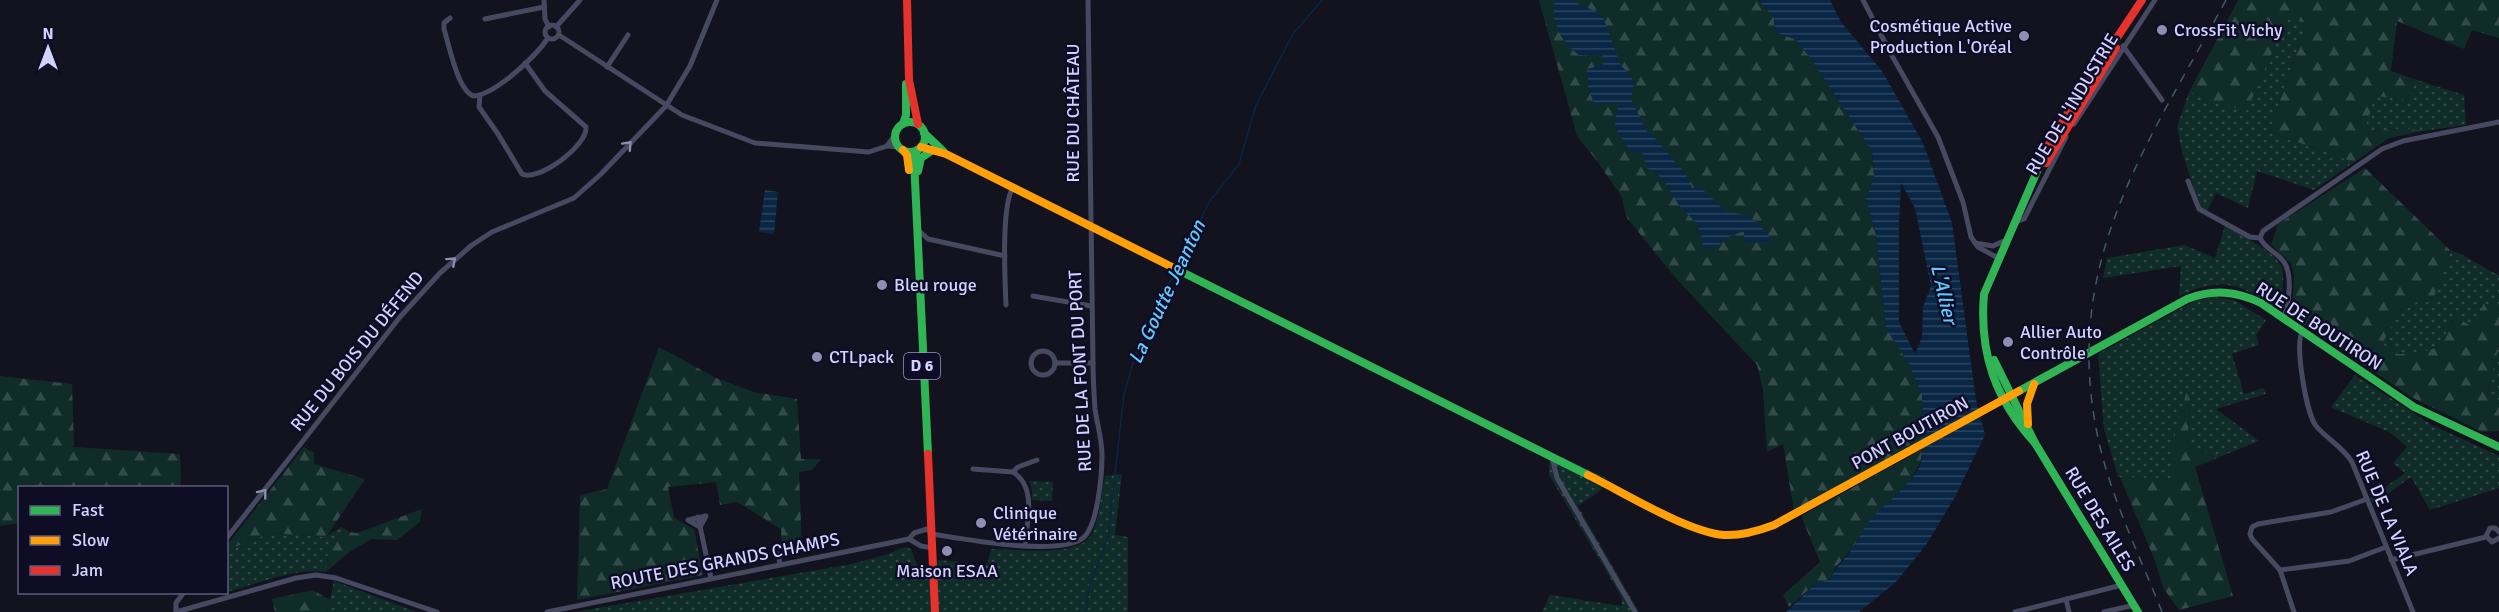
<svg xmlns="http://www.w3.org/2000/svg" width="2499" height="612" font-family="Signika,sans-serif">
  <defs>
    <pattern id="grass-dots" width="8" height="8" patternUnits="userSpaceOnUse" patternTransform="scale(1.5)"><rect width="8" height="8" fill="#102c29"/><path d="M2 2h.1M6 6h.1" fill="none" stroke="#324a49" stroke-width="1.8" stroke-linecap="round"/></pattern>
    <pattern id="forest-firs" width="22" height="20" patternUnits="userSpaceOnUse" patternTransform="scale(1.5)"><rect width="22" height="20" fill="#102c29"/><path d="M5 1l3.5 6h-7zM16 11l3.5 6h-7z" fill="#324a49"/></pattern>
    <pattern id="water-rules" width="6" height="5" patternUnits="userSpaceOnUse" patternTransform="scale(1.5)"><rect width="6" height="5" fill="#092645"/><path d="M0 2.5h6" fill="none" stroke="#2c4561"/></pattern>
  </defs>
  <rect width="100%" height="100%" fill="#13131f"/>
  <g fill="url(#grass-dots)">
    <polygon points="2287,17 2307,23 2269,132 2354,162 2314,190 2257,171 2248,208 2216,193 2207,211 2200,207 2182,152 2177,127 2189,92 2246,111"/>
    <polygon points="2414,79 2464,95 2466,125 2423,131 2404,128 2363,133 2375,96 2408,100"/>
    <path d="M2225,226c15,9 52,26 57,42 3,13 -1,30 -2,43 -39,-27 -56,-36 -101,-15l2,-30 -78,12 4,-20 77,-13 31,13z"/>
    <path d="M2450,250c18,6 32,18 49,25v34l-15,-5 -12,23 -18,-10 -13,28 -21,9h-22l-16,-10 20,-36 31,-8z"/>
    <polygon points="2214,297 2234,300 2266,320 2256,335 2259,345 2232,354 2244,394 2263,388 2266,394 2216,409 2259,441 2217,458 2187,444 2191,393 2174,439 2174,479 2118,477 2104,429 2098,354 2196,300"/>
    <polygon points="2499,346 2499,404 2486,398"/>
    <polygon points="2355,375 2432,425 2499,456 2499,488 2430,510 2411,477 2374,504 2370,498 2405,473 2393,463 2407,447 2391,433 2331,407"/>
    <polygon points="1562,457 1606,478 1601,490 1578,506 1639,612 1542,612 1550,595 1622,606 1621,596 1549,475 1549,462"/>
    <path d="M1122,474l-7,61 13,2v75h-553l277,-48 36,-10 17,-7 6,2 10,27 18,-16 48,5 4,-16c24,0 91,10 102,-17 7,-17 8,-38 12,-56z"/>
    <polygon points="1029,481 1053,482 1052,501 1032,500 1032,489"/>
    <path d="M341,527l8,5 -20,12 -3,28c-32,-4 -69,12 -99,20v-42l43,-17 56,4z"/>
    <polygon points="334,581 417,612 327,612"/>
  </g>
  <g fill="url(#forest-firs)">
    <polygon points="1539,0 1758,0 1774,18 1775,32 1795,39 1809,56 1872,151 1874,176 1866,199 1876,234 1886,328 1909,364 1922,395 1923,430 1920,443 1794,511 1783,444 1767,452 1763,390 1757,365 1673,275 1627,218 1621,196 1597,161 1577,136"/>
    <polygon points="2238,0 2499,0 2499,38 2472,30 2464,49 2397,21 2391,71 2414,79 2408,100 2375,96 2364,133 2404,128 2423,131 2389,138 2354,162 2269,132 2307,23 2287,18 2246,112 2189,92"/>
    <polygon points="2365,168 2450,250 2433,300 2402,308 2382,344 2398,354 2420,354 2441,345 2455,316 2472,327 2484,303 2499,309 2499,346 2486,398 2499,404 2499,431 2482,432 2411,397 2292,316 2294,274 2291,263 2271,245 2278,224"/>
    <polygon points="659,347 716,378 754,392 797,399 801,459 821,459 812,470 799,472 802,550 782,552 781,529 737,502 720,505 716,482 668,487 674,518 694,529 703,575 577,600 580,495 607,489"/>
    <polygon points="0,376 72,384 74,447 180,454 181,487 20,488 19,523 0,526"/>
    <polygon points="2187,390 2191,393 2187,444 2217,458 2195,467 2233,596 2179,610 2164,589 2155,561 2120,477 2174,479 2174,439"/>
    <polygon points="304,447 314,453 314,464 365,479 326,537 270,533 227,550 227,545"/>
    <polygon points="1923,449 1920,463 1910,481 1869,521 1856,543 1836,567 1829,580 1816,583 1789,607 1783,595 1820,562 1802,518 1803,515"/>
    <polygon points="422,509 420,522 397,540 371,539 348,553 326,572 329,544 349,532 357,533"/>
    <polygon points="313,590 330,600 327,612 275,612 272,599"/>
  </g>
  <g fill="url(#water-rules)" fill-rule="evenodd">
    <path d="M1555,0h18c9,8 22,8 30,17l18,49 9,8 4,10 -3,16 17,33 5,3 33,38 6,14h9l25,24c25,2 27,6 44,25l-2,6 -25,-1 2,-11c-5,2 -10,3 -15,5 -10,7 -12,14 -26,12l-6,-23 -19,-20 -17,-27 -15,-10 -5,-16 -10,1c-14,-21 -23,-25 -12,-50l-26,2 -6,-20 -1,-16 16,-4 -1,-11 -22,2c-18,-14 -30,-33 -25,-56z"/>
    <path d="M1758,0h72l11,22 41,49 41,72 29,80 24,177 9,35 -30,62 -29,48 -31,38 -36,29h-73l30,-29 13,-3c8,-14 19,-25 28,-38 4,-7 7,-15 12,-21 15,-19 65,-49 51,-78l3,-13 -1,-35 -13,-31 -23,-36 -10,-94 -10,-35 8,-23 -2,-25 -63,-95 -14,-17 -20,-7 -1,-14zM1901,183l14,25 16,78 -8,21 -1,30 -7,17 -16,-32v-96z"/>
    <polygon points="765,190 778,192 774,234 759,232"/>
  </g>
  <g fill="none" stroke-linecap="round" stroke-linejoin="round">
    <g stroke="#092645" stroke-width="1.5">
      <polyline points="1178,267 1209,202 1239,164 1256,105 1293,34 1322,0"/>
      <polyline points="1086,612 1089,587 1108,537 1124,394 1136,353 1175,271"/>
    </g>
    <g stroke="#474960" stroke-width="5">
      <polyline points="544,0 545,19 549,27"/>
      <polyline points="1863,0 1891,54 1938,137 1963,202 1971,237 1978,247 1998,258"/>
      <path d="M450,18l-6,5v6c5,16 14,63 30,67 22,-2 62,-40 74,-58"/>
      <polyline points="485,19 544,7"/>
      <circle cx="552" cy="32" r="7"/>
      <polyline points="556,27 580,0"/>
      <polyline points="559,35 682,115 755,143 869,152 887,146 896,133"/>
      <polyline points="2123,46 2162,100"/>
      <polyline points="607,67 628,35"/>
      <path d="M480,95l-1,12 19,27 24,40c17,8 66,-29 64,-47l-41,-36 -20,-28"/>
      <polyline points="2074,124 2155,0"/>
      <polyline points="887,146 899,147"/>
      <polyline points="2188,181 2199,209 2250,237 2260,238"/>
      <polyline points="2015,222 2024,219 2066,137"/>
      <polyline points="917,229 928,239 1005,256"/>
      <polyline points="2260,238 2263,231 2382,149 2403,141 2499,122"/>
      <path d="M2260,238c5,11 17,14 24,24 9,13 5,44 -1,57"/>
      <polyline points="1975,243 1993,246 2006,240"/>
      <polyline points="1033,296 1091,306"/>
      <path d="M1006,305c-1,-26 -5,-98 7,-118"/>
      <path d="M2302,332c-7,14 4,81 14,94 11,13 27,21 36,36l61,150"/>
      <circle cx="1043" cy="363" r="12"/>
      <polyline points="1055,363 1093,363"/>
      <polyline points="1552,457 1557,478 1635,612"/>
      <polyline points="973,469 1013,472 1018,467 1037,460"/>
      <path d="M1013,472c24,15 14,48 12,73"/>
      <polyline points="2367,499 2331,512 2258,524 2252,527 2250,534 2252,539 2280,570 2349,561 2386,547"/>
      <polygon points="706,516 700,527 688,520"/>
      <polyline points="698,517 711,578"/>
      <polyline points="2499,532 2495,528 2490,528 2486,536 2492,542 2499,538"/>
      <polyline points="226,539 400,317 440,273 472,245 492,232 574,198 600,175 666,106 690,66 717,0"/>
      <polyline points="909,539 921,546 933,548"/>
      <polyline points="778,554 780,564"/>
      <polyline points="2391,560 2486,537"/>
      <polyline points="2280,570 2294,612"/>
      <polyline points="2066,599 2069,612"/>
      <polyline points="176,612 296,578 316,575 336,578 437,612"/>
      <polyline points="176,612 176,603 184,592"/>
      <path d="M547,612l362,-73 5,-6 13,-4 5,5c32,5 125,23 151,4 15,-12 19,-65 19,-83 0,-16 -5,-31 -7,-46 -1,-15 -2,-31 -2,-46l-5,-363"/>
      <polyline points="2015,612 2122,585"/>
      <polyline points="2104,612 2135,605"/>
    </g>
    <g stroke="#30b455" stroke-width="8">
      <circle cx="910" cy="137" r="15"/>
      <polyline points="903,124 906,115 906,84"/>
      <polyline points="924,133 943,151"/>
      <polyline points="917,150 914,160 928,454"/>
      <polyline points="918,171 921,158 933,150"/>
      <polyline points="1176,269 1588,475"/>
      <polyline points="1994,360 2035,443 2138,612"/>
      <path d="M2019,391l168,-92c26,-10 49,-8 74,4l153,104 85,40"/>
      <path d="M2035,443c-40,-44 -56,-90 -51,-149l64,-148"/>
    </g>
    <g stroke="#ff9f0a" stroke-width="8">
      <polyline points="921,147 946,154 1176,269"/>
      <polyline points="903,150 907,155 909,170"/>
      <polyline points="2028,424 2027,404 2034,384"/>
      <path d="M1588,475c35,17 99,57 136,60 18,1 34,-4 50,-10l245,-134"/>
    </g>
    <g stroke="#e5322d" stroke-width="8">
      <polyline points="907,0 909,80 918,124"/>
      <polyline points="2048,146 2075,101 2142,0"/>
      <polyline points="2046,163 2116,48"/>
      <polyline points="928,454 935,612"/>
    </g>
    <path stroke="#3f5a68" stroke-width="1.5" stroke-dasharray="9 8" stroke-linecap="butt" d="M2162,612c-23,-58 -53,-118 -65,-179 -35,-173 51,-289 129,-433"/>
  </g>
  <defs><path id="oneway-chevron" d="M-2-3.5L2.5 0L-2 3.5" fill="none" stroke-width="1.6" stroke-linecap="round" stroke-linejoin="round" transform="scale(1.5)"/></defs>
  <g stroke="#8c8eb0">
    <use href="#oneway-chevron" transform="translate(628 145) rotate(-47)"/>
    <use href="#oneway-chevron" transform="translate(452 261) rotate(-42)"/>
    <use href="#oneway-chevron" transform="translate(263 493) rotate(-52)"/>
  </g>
  <g fill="#8e8fb1" stroke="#0e0d25" stroke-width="2">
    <circle cx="2162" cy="30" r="6"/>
    <circle cx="2024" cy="36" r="6"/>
    <circle cx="882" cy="285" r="6"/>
    <circle cx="2008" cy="342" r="6"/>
    <circle cx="817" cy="357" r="6"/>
    <circle cx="981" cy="523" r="6"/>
    <circle cx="947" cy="551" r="6"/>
  </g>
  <g text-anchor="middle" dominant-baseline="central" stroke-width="5" stroke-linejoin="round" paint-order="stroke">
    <rect fill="#0e0d25" stroke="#9697be" stroke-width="1.5" x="904" y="353" width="36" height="26" rx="4.5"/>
    <g font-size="16" font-weight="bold" fill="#d1d2ff">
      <text x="922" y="366">D 6</text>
    </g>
    <g font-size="18" fill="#d1d2ff" stroke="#0e0d25" text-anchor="start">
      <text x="2012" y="26" text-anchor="end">Cosmétique Active<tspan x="2012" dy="21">Production L'Oréal</tspan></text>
      <text x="2174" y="30">CrossFit Vichy</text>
      <text x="894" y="285">Bleu rouge</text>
      <text x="2020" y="332">Allier Auto<tspan x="2020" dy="21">Contrôle</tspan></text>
      <text x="829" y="357">CTLpack</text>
      <text x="993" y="513">Clinique<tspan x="993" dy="21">Vétérinaire</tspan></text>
      <text x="947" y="571" text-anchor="middle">Maison ESAA</text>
    </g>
    <g font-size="18" fill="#d1d2ff" stroke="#0e0d25">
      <text transform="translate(2072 104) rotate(-59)">RUE DE L'INDUSTRIE</text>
      <text transform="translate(1073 113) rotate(-90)">RUE DU CHÂTEAU</text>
      <text transform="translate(2319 326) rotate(33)">RUE DE BOUTIRON</text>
      <text transform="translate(357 351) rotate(-51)">RUE DU BOIS DU DÉFEND</text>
      <text transform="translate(1080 371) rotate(-93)">RUE DE LA FONT DU PORT</text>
      <text transform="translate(1910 433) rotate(-29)">PONT BOUTIRON</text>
      <text transform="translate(2387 513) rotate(67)">RUE DE LA VIALA</text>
      <text transform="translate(2100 519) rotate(59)">RUE DES AILES</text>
      <text transform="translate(725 561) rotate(-11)">ROUTE DES GRANDS CHAMPS</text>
    </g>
    <g font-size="20" font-style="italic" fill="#5fc9ff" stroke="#0e0d25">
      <text transform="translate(1167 292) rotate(-65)">La Goutte Jeanton</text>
      <text transform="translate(1944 294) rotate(77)">L'Allier</text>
    </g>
  </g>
  <rect x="18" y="486" width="210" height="108" fill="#0e0d25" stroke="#5c5c7c" stroke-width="1.5"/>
  <rect x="30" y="506" width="30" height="9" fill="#30b455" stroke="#5c5c7c" stroke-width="1.5"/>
  <text x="72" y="516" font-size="18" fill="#d1d2ff">Fast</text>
  <rect x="30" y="536" width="30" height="9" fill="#ff9f0a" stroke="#5c5c7c" stroke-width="1.5"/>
  <text x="72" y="546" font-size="18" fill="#d1d2ff">Slow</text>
  <rect x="30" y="566" width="30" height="9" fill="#e5322d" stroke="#5c5c7c" stroke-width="1.5"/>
  <text x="72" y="576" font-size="18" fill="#d1d2ff">Jam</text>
  <g transform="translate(48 48)" stroke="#0e0d25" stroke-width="4.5" paint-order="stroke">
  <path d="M0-4.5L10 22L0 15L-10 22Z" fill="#d1d2ff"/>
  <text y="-9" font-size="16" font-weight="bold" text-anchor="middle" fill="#d1d2ff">N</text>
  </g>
</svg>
